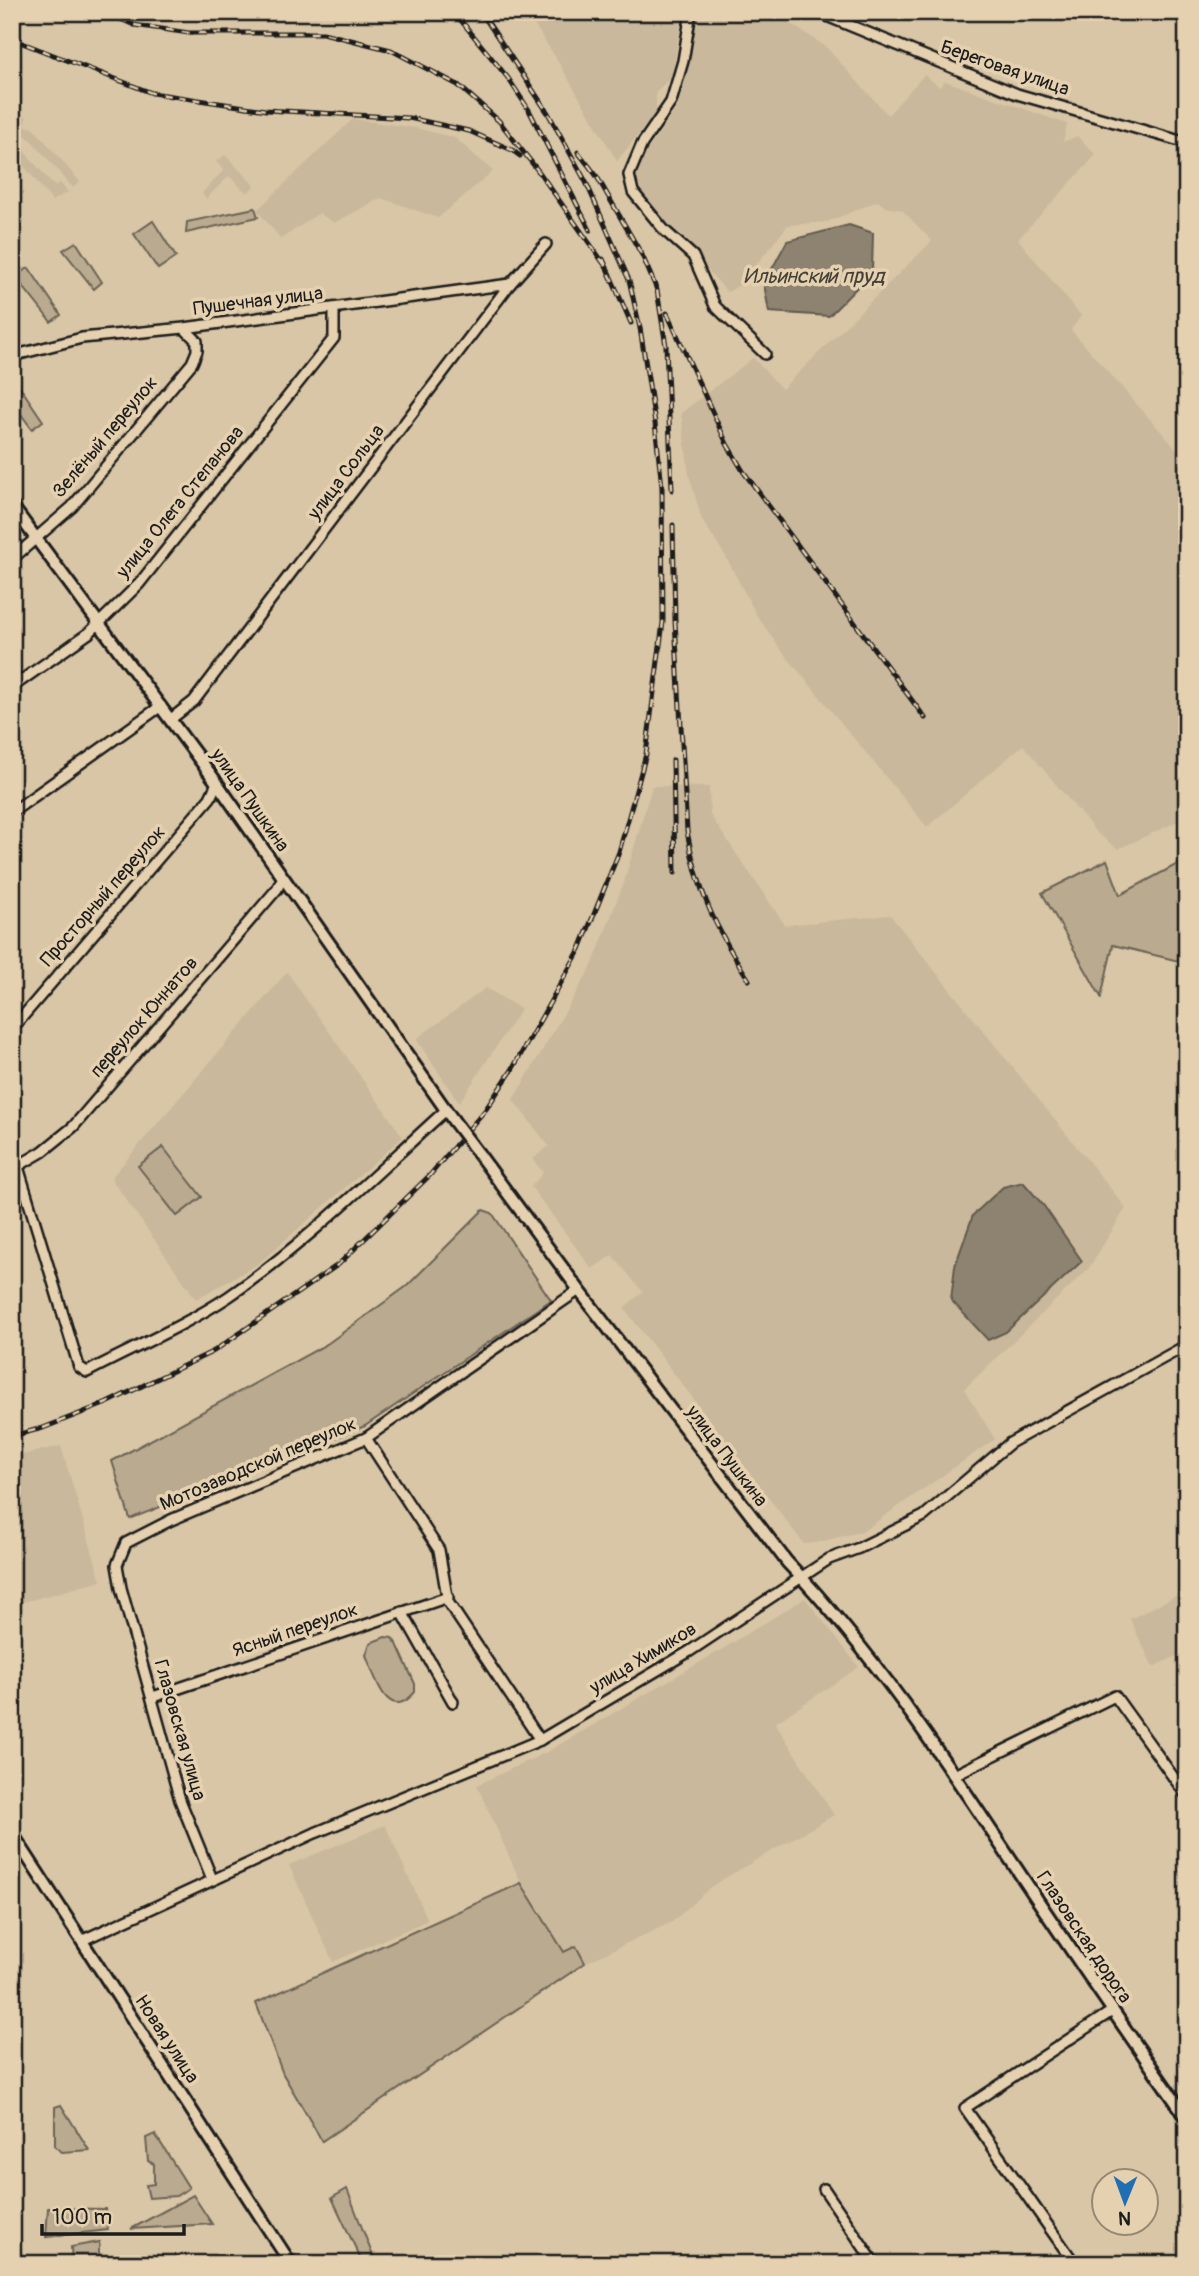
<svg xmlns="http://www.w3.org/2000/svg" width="1199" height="2276" font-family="Pangolin,sans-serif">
  <rect width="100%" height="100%" fill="#d9c6a6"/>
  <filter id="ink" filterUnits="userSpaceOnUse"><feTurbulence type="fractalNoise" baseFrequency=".0143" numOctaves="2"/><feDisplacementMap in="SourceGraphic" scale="14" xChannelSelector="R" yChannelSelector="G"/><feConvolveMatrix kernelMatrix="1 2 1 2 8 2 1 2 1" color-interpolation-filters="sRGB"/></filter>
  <g filter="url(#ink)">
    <g fill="#c9b89b">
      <polygon points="526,12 683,12 672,76 656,92 656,113 617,161 556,58"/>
      <polygon points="699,12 772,12 825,46 888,115 924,75 940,87 945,81 1067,124 1063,142 1077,136 1096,155 1018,239 1081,316 1071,330 1187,461 1187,817 1118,849 1097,833 1023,745 927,827 778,646 756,614 726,557 702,520 689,475 681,413 753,358 782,389 932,241 902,210 885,207 878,201 827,222 788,225 740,285 727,292 639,191 632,173 678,106"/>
      <polygon points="12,111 27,117 23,125 33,128 38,133 80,182 73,188 33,142 20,131 22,126 12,122"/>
      <polygon points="353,119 416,128 455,138 493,171 438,218 381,198 334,223 319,213 281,239 257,210"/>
      <polygon points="12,137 54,186 60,183 68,192 52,201 12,151"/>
      <polygon points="225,155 255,186 247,193 225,172 229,176 206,199 202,193 224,170 216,162"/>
      <polygon points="652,786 709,787 710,815 785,925 890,915 1126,1208 1089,1268 964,1389 995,1439 863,1531 816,1543 804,1544 624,1308 643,1292 612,1255 592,1269 531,1187 543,1173 533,1159 549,1146 513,1100 592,966 624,882"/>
      <polygon points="287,972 403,1137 258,1264 196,1299 111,1178"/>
      <polygon points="486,988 521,1009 459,1103 416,1039"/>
      <polygon points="61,1446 101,1581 12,1605 12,1457"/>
      <polygon points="1187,1590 1187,1651 1153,1667 1130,1619"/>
      <polygon points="805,1598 859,1667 775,1723 834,1815 713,1885 672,1922 585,1963 576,1946 564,1952 521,1883 477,1785 547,1752 724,1648"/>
      <polygon points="385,1825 428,1920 333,1962 289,1865"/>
    </g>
    <g fill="#baaa8f" stroke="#6b6356" stroke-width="2">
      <polygon points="255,208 258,217 186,233 187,222"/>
      <polygon points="153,221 176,257 158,269 134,234"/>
      <polygon points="76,242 102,282 94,289 63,250"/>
      <polygon points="29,268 61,315 51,322 14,275"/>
      <polygon points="12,375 43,421 32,429 12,402"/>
      <polygon points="1187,859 1187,963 1113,945 1101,997 1042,893 1107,860 1120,895"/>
      <polygon points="163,1147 202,1197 177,1216 138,1166"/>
      <polygon points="483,1210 492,1213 551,1300 365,1426 130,1519 112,1461 327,1344 407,1286"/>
      <path d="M385,1637l7,1 5,6 18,40v8c-28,33 -40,-16 -49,-37l4,-12z"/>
      <polygon points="521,1883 564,1952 576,1946 585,1963 322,2141 283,2074 256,2003"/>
      <polygon points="61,2105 89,2150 62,2152 55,2146 55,2107"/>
      <polygon points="155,2134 189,2188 176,2196 149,2198 146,2185 154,2184 154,2164 148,2161 146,2138"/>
      <polygon points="347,2189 376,2264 363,2264 332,2198"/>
      <polygon points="193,2195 212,2224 131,2229"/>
      <polygon points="48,2208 105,2209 108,2230 46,2237"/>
      <polygon points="99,2242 99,2264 72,2264 71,2247"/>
    </g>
    <g fill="#8e8370" stroke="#605a4e" stroke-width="2">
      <polygon points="849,225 873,233 872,272 829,316 769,312 764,284 787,241"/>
      <polygon points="1023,1182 1044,1206 1082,1261 1006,1332 988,1340 951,1300 955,1266 973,1215 1003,1187"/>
    </g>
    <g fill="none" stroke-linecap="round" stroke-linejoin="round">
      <g stroke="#1c1c1c" stroke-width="14">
        <g id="minor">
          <polyline points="691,12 683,61 671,102 642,144 629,175 633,192 664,230 693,256 715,306 765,354"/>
          <polyline points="817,12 1017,94 1187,143"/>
          <polyline points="12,356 82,338 184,328 510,284"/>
          <polyline points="12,559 72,507 192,363 197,351 197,341 184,328"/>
          <polyline points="12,687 89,633 139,584 334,338 334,309"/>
          <polyline points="171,719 194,701 510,284 546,244"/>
          <polyline points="12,812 161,706"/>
          <polyline points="12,1029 210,798 217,783"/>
          <path d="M12,1147l67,220 8,5c46,-24 97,-46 141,-75 79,-54 147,-123 218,-187"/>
          <polyline points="18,1166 42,1152 73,1127 277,889 283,877"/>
          <polyline points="366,1438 439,1550 448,1602 540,1740"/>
          <polyline points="402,1612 453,1702"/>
          <polyline points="153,1697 448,1597"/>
          <polyline points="954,1775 1115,1696 1187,1796"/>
          <polyline points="212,1879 180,1800 121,1588 117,1565 126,1543 171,1520 366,1438 579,1290"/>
          <polyline points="83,1940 315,1833 540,1740 690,1651 829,1559 859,1548 924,1516 1010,1443 1187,1345"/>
          <polyline points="824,2189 875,2264"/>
          <polyline points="1075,2264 965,2108 1112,2011"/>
        </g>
      </g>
      <g stroke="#1c1c1c" stroke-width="16">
        <g id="tertiary">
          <polyline points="12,506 217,783 453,1120"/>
          <path d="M478,1153l101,137 208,272c85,89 155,194 223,297 58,87 117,173 177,259"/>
          <polyline points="12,1833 291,2264"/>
        </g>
      </g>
      <use href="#minor" stroke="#e5d1af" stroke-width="9"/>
      <use href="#tertiary" stroke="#e5d1af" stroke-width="10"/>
      <g stroke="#1c1c1c" stroke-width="5">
        <g id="rail">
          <polyline points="105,12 134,25 189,33 323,33 391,50 458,85 499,121 539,172 607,268"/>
          <polyline points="454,12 508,78 529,110 590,230"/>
          <polyline points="12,39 152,93 266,110 409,118 469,131 512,150 520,156"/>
          <polyline points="578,152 596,175 642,255 657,290 666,346 672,490"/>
          <polyline points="603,259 631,323"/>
          <polyline points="667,313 727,444 743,471 925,718"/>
          <path d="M673,525l2,96 12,210c10,60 29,98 62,149"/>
          <polyline points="673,760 675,873"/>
          <polyline points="12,1436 43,1428 107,1403 214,1351 339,1264 430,1175 486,1109 512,1070 580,949 619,852 646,754 663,622 662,487 655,423 640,328 629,280 586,182 548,113 481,12"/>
        </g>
      </g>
      <use href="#rail" stroke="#e5d1af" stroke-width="2.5" stroke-dasharray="8" stroke-linecap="butt"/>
      <g stroke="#1c1c1c" stroke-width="16" stroke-linecap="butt">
        <polyline id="tertiary-bridge" points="453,1120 478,1153"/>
      </g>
      <use href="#tertiary-bridge" stroke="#e5d1af" stroke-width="10"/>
    </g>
  </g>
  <g text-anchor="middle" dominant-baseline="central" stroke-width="7" stroke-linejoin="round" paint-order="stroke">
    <g font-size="19" fill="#1c1c1c" stroke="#e5d1af">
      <text transform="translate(1005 68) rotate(19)">Береговая улица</text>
      <text transform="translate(258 301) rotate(-7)">Пушечная улица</text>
      <text transform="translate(105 437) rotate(-50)">Зелёный переулок</text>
      <text transform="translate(346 472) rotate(-53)">улица Сольца</text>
      <text transform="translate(180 502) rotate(-51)">улица Олега Степанова</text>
      <text transform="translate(250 800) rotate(55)">улица Пушкина</text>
      <text transform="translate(103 896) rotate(-49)">Просторный переулок</text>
      <text transform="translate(144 1017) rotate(-49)">переулок Юннатов</text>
      <text transform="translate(727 1456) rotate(53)">улица Пушкина</text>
      <text transform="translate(258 1464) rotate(-23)">Мотозаводской переулок</text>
      <text transform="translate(295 1630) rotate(-19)">Ясный переулок</text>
      <text transform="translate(643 1658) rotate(-31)">улица Химиков</text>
      <text transform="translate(180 1730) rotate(74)">Глазовская улица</text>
      <text transform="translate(1084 1937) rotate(56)">Глазовская дорога</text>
      <text transform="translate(167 2039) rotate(57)">Новая улица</text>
    </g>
    <g font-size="21" font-style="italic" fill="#444039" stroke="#e5d1af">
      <text x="814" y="276">Ильинский пруд</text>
    </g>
  </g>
  <rect width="1199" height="2276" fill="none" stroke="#e5d1af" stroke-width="42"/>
  <rect x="21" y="21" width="1157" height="2234" fill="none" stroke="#1c1c1c" stroke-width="2.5" filter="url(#ink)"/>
  <g transform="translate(1125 2202) rotate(181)"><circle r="33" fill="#e5d1af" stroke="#958974" stroke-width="2"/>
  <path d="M0-5L12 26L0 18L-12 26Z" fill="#1f6fb2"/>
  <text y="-10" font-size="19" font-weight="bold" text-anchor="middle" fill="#1c1c1c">N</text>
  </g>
  <path d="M42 2224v10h142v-10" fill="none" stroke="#1c1c1c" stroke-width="3.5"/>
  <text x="52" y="2224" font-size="21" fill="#1c1c1c" stroke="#e5d1af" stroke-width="5" paint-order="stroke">100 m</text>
</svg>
